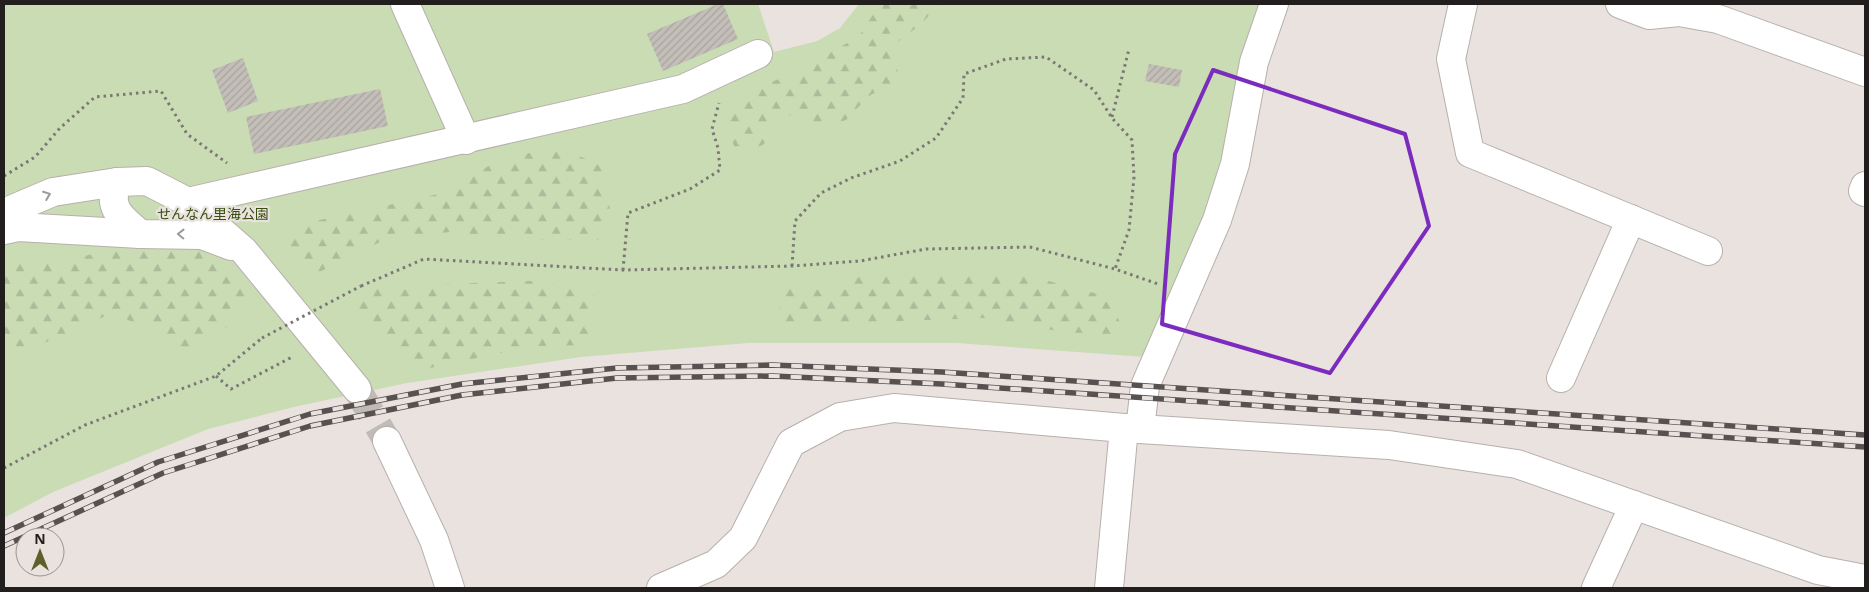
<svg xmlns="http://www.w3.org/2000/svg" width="1869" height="592" font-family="'Noto Sans','Noto Sans JP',sans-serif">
  <defs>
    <pattern id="forest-firs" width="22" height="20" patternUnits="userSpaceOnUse" patternTransform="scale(1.25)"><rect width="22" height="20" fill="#c9dcb4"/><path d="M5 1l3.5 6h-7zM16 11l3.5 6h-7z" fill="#acbc9a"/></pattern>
    <pattern id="building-hatch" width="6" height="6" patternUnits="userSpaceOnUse" patternTransform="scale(1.25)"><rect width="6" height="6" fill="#c3beb8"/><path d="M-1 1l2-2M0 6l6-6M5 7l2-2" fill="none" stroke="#a7a39e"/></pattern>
  </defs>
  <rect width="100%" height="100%" fill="#e9e2df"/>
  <polygon fill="#c9dcb4" points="4,4 758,4 774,52 817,41 840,28 859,4 1262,4 1245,57 1215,189 1145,357 957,343 748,343 581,357 407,383 298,406 208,429 53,492 4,518"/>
  <g fill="url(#forest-firs)">
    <polygon points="880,4 940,4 921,24 890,48 900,78 869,96 846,120 815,129 798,112 778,120 764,144 738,157 726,124 745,93 803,69 859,36"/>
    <polygon points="558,146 603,167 610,210 600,240 524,240 451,232 390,237 309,277 280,249 306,223 443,193 497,161"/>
    <polygon points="120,247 170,247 210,251 251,285 255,298 228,326 204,346 180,353 158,333 112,313 26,351 4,347 4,267 39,260 73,259"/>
    <polygon points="942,272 1018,273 1102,295 1119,320 1121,335 1063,332 985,318 784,325 774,286 821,290 865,275"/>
    <polygon points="532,281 594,289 593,345 534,346 420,370 382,341 357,308 378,286"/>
  </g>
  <g fill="url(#building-hatch)">
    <polygon points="718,4 723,4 738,39 663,71 647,34"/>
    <polygon points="243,58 258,101 228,113 212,70"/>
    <polygon points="1149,64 1182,70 1179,87 1145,81"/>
    <polygon points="380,89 388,126 254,154 246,117"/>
  </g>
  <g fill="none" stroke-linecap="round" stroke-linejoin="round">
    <polyline stroke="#c1bbb8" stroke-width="28" stroke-dasharray="28 14" stroke-linecap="butt" points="357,389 387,441"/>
    <g stroke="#b7b0ad" stroke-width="30">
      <g id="minor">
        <polyline points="405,4 466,140"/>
        <polyline points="1463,4 1451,59 1470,153 1708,251"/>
        <polyline points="1620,4 1649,15 1679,12 1718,19 1865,72"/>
        <path d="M117,182c-10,27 4,35 23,52"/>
        <polyline points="1865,186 1863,191 1865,192"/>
        <polyline points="188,202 683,89 758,54"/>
        <polyline points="4,217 13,209 53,192 117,182 147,181 188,202 244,251 357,389"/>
        <polyline points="4,230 18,227 140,234 202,235 231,246"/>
        <polyline points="1561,378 1631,219"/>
        <polyline points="1140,429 1145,386 1217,220 1235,164 1254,62 1274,4"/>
        <polyline points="387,441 434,540 450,588"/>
        <polyline points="661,588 716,564 743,538 791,443 840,417 894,408 1124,428 1389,445 1517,464 1818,570 1865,579"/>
        <polyline points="1109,588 1124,428"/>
        <polyline points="1596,588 1634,505"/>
      </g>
    </g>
    <g stroke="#7c7775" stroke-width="3" stroke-dasharray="2.5 4" stroke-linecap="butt">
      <polyline points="1112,117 1129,49"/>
      <polyline points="4,176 35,157 60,128 95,97 161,91 187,134 227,163"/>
      <polyline points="792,266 795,221 821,193 851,178 900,161 936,138 963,98 964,74 1006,59 1046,57 1094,90 1112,118 1132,140 1134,177 1129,230 1115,269"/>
      <polyline points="623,270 628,213 690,189 720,170 718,148 712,129 719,103"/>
      <polyline points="361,286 424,259 623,270 792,266 860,261 926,249 1030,247 1115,269 1158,284"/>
      <polyline points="216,376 231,389 294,356"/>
      <polyline points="4,468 85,425 216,376 262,338"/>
    </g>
    <use href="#minor" stroke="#fff" stroke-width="28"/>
    <g stroke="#575251" stroke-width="5.5">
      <g id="rail">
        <polyline points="4,533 158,462 310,414 462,384 617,368 772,365 942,372 1865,435"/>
        <polyline points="4,546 163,473 310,426 462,395 617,378 773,376 942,384 1865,447"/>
      </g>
    </g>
    <use href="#rail" stroke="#e9e2df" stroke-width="4" stroke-dasharray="11" stroke-linecap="butt"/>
    <polyline stroke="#7c7775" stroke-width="3" stroke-dasharray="2.5 4" stroke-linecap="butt" points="262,338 361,286"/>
  </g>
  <defs><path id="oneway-chevron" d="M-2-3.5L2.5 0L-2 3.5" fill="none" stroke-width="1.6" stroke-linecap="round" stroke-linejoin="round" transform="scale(1.25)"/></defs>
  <g stroke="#9b9a99">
    <use href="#oneway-chevron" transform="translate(47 195) rotate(-21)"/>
    <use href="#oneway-chevron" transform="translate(181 234) rotate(-179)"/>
  </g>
  <path fill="none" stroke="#7b2cbf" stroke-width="4" stroke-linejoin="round" d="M1213,70l192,64 24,92 -99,147 -168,-49 13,-170z"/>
  <g text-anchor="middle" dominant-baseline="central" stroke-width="4.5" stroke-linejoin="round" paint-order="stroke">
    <g font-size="14" fill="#384f10" stroke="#e9e2df">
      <text x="213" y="213">せんなん里海公園</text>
    </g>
  </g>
  <rect width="1869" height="592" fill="none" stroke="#211e1d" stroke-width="10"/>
  <g transform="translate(40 552)"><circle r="24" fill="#e9e2df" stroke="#999491"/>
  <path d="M0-4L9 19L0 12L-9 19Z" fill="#605e2a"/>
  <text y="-8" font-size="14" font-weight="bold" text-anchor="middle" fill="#211e1d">N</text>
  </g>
</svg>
